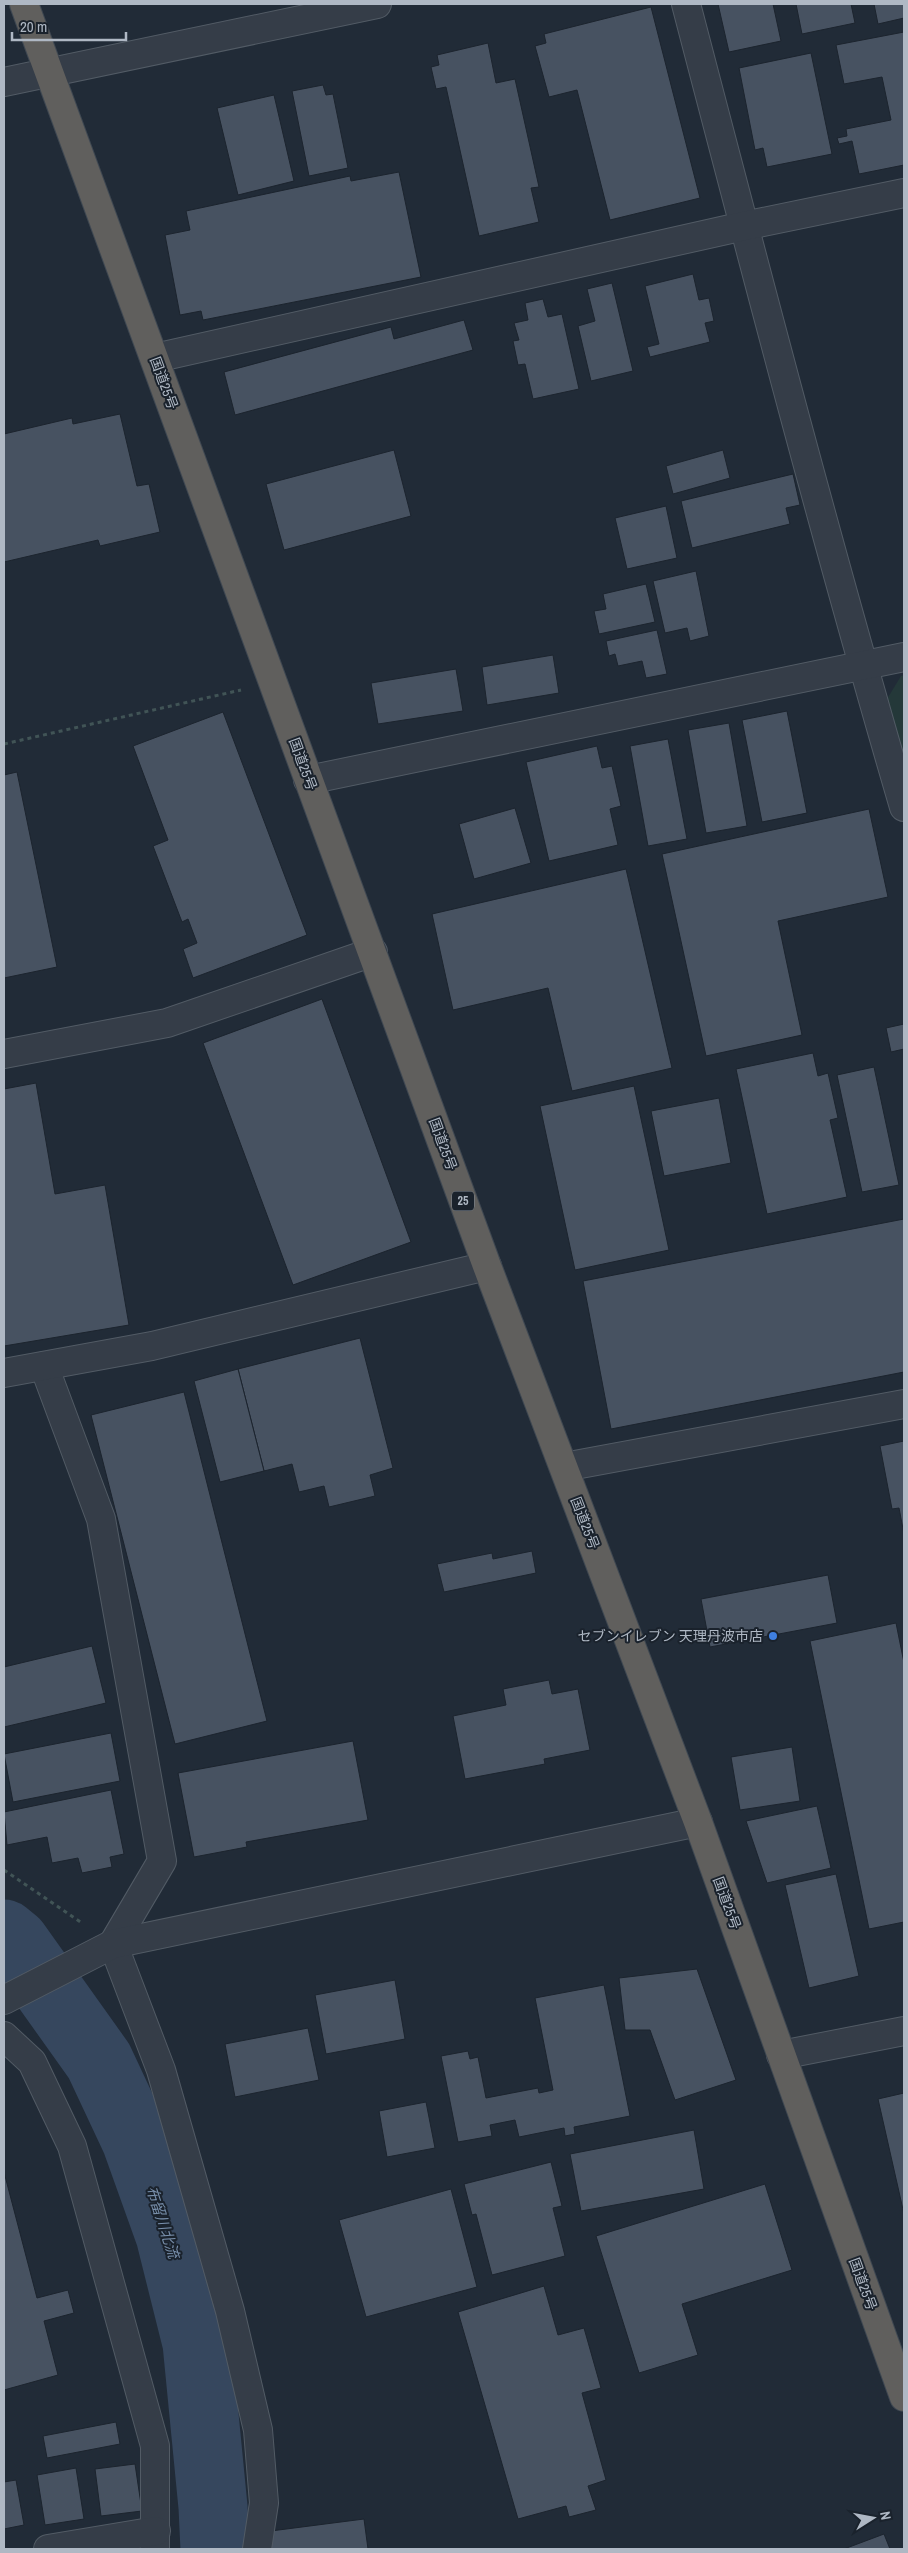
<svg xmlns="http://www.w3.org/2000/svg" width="908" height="2553" font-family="'Archivo Narrow','Noto Sans JP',sans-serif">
  <rect width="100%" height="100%" fill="#212b37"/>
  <polygon fill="#243839" points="904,675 904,762 887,699 901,676"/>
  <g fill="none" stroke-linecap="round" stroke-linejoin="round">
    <polyline stroke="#36475e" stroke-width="69" points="4,1934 15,1943 99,2061 136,2140 170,2235 197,2343 213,2507 215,2549"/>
  </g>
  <g fill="#475261" stroke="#1c242e">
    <polygon points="718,4 773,4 781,41 729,52"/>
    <polygon points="796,4 851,4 855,23 802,34"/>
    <polygon points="874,4 904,4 904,18 878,24"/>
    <polygon points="651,7 700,198 610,220 577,90 549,97 535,46 546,43 544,34"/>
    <polygon points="904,32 904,165 859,174 852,141 839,144 837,138 847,136 846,129 891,120 882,77 844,84 836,45"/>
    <polygon points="488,43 496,83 515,79 539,187 531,188 539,222 479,236 446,87 436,89 431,67 439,65 437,55"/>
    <polygon points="811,53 832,154 767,167 763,148 755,150 739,68"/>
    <polygon points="323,85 326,95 333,94 348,168 309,176 292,91"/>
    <polygon points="274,95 294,181 238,195 217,108"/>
    <polygon points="399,172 421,277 203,320 201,311 180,315 165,235 190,230 186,211 350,176 351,181"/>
    <polygon points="693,274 699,300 709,298 714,321 705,323 710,342 650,357 647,347 659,344 645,286"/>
    <polygon points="612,283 633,371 591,381 578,326 595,321 587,289"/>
    <polygon points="543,299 548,317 562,314 579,389 533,399 525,364 518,365 513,341 519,340 514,323 528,320 525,303"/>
    <polygon points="464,320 473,350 235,415 224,372 391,327 394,339"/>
    <polygon points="120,414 137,486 149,484 160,532 100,546 98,540 4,562 4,434 72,418 73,424"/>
    <polygon points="394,450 411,516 284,550 266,484"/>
    <polygon points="723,450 730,478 673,494 666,466"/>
    <polygon points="793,474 800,505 786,508 790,524 692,548 681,501"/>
    <polygon points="666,506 677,558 627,569 615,518"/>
    <polygon points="696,571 709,636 690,641 687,628 665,633 653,581"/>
    <polygon points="646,584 655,622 599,634 594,611 606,609 603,594"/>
    <polygon points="657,630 667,674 646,678 642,661 618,666 615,654 609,656 606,641"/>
    <polygon points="553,655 559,693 487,705 482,667"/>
    <polygon points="456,669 463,711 378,724 371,683"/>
    <polygon points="787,711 807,813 762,822 742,720"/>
    <polygon points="223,712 307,935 193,978 183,949 197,943 188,919 182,922 153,846 168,840 133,746"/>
    <polygon points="729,723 747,826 706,833 688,730"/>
    <polygon points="668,739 687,839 648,846 630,746"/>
    <polygon points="597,746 602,768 612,766 621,806 610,809 618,845 549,861 526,762"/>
    <polygon points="17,772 57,967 4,978 4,775"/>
    <polygon points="515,808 531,863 474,879 459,824"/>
    <polygon points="869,809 888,897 778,921 802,1035 706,1056 662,854"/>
    <polygon points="626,869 672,1068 572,1091 548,988 453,1010 432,914"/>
    <polygon points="322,999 411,1242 293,1285 203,1043"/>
    <polygon points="904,1024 904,1049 891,1052 886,1028"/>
    <polygon points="813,1053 818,1076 828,1073 838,1118 830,1120 847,1197 767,1214 736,1069"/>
    <polygon points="874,1067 899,1185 862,1192 837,1075"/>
    <polygon points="36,1083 55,1194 105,1185 129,1325 4,1346 4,1089"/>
    <polygon points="634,1086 669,1250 575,1270 540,1106"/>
    <polygon points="719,1098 731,1163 664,1176 651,1111"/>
    <polygon points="904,1219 904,1372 611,1429 583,1281"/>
    <polygon points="360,1338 393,1468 370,1475 375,1496 329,1507 324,1486 299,1492 292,1464 264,1471 238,1369"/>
    <polygon points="238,1369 264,1471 220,1482 194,1381"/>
    <polygon points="184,1392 267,1721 175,1744 91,1415"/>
    <polygon points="904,1441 904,1534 899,1508 892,1509 880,1446"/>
    <polygon points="532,1551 536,1573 444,1592 437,1564 492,1553 493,1559"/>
    <polygon points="828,1575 837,1623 710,1647 701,1599"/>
    <polygon points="896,1623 904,1663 904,1922 869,1929 810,1641"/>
    <polygon points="92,1646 106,1703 4,1727 4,1667"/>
    <polygon points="549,1680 552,1694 578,1689 590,1750 544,1759 545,1764 465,1779 453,1716 506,1705 503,1689"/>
    <polygon points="111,1733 120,1781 13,1802 4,1754"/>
    <polygon points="353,1741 368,1820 246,1842 247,1847 194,1857 178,1773"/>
    <polygon points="792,1747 800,1801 740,1810 731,1757"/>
    <polygon points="111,1790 124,1854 110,1857 112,1867 82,1873 78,1858 52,1863 47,1837 7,1845 4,1812"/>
    <polygon points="817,1806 831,1868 767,1883 746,1821"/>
    <polygon points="836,1874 859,1976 809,1988 785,1885"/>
    <polygon points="697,1969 736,2080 675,2100 650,2030 625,2030 619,1978"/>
    <polygon points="395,1980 405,2039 326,2054 315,1995"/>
    <polygon points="604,1985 630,2116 574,2127 575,2134 565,2136 564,2128 519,2137 515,2120 490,2125 492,2136 458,2142 441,2056 468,2051 470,2059 478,2057 486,2098 538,2088 539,2093 553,2090 535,1998"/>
    <polygon points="308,2028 319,2080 235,2097 225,2044"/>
    <polygon points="904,2093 904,2214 878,2099"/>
    <polygon points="426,2102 435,2148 387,2157 379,2111"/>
    <polygon points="694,2130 704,2189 581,2211 570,2154"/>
    <polygon points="551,2162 562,2206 553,2208 565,2256 492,2275 476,2214 472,2215 464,2184"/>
    <polygon points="4,2172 37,2298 68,2290 74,2313 44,2321 58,2375 4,2390"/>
    <polygon points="765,2184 792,2270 682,2304 698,2355 639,2373 596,2236"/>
    <polygon points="451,2189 477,2287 366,2317 339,2220"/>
    <polygon points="544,2286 558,2335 584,2328 601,2388 582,2393 606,2480 588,2486 596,2510 569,2517 566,2506 518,2519 458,2312"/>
    <polygon points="116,2422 120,2444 47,2458 43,2436"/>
    <polygon points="135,2464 142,2511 101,2516 95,2469"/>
    <polygon points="76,2468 84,2519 45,2525 37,2475"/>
    <polygon points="16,2480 24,2525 4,2529 4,2482"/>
    <polygon points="364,2519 368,2549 266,2549 263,2532"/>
    <polygon points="884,2534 890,2549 844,2549"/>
  </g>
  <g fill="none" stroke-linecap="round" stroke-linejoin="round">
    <g stroke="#525b65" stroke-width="30">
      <g id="minor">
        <path d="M686,4c70,268 140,537 218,803"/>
        <polyline points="155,358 744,226 904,193"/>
        <polyline points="308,780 904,657"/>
        <polyline points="4,1054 167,1023 373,952"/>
        <polyline points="44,1366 101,1519 162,1861 113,1944 161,2070 230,2311 258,2430 264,2503 257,2549"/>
        <polyline points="4,1373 152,1346 487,1266"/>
        <polyline points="564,1467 904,1404"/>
        <polyline points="4,2000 113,1944 698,1822"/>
        <polyline points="4,2036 32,2062 72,2146 155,2446 155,2549"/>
        <polyline points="48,2549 156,2531"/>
      </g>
    </g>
    <g stroke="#525b65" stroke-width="30">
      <g id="tertiary">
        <polyline points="4,82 377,4"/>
        <polyline points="781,2055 904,2031"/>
      </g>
    </g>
    <g stroke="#3f4852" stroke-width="30">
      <polyline id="trunk" points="24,4 487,1266 698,1822 904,2397"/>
    </g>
    <g stroke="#415456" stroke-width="3" stroke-dasharray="4 4" stroke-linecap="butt">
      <polyline points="4,744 241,690"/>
      <polyline points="4,1870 82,1923"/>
    </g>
    <use href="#minor" stroke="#353d48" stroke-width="28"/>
    <use href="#tertiary" stroke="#353d48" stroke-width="28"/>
    <use href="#trunk" stroke="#605f5d" stroke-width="28"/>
  </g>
  <circle fill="#3f7fe0" stroke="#1a222c" stroke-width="2" cx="773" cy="1636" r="5"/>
  <g text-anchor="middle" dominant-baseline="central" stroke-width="4" stroke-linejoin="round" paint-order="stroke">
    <rect fill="#1a222c" stroke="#828b96" stroke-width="1" x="452" y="1191.5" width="22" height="19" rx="4"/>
    <g font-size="12" font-weight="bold" fill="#afb8c4">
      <text x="463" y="1201">25</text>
    </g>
    <g font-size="14" fill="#afb8c4" stroke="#1a222c">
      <text transform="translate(164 383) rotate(70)">国道25号</text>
      <text transform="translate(303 764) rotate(70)">国道25号</text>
      <text transform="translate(443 1144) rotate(70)">国道25号</text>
      <text transform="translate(585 1523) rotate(69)">国道25号</text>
      <text transform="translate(727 1903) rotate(70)">国道25号</text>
      <text transform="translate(863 2284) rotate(70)">国道25号</text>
    </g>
    <g font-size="14" fill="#afb8c4" stroke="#1a222c" text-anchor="end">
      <text x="763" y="1636">セブンイレブン 天理丹波市店</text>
    </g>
    <g font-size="15" font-style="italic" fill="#788fab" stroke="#1a222c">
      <text transform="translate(163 2222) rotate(72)">布留川北流</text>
    </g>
  </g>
  <rect width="908" height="2553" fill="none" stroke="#afb8c4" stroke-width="10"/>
  <g transform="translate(873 2518) rotate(79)" stroke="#1a222c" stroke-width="4" paint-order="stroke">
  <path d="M0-4L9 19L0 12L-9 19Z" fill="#afb8c4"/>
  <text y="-8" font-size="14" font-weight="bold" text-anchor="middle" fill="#afb8c4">N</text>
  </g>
  <path d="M12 32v8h114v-8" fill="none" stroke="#afb8c4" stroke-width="2.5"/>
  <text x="20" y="32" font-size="15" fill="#afb8c4" stroke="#1a222c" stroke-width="4" paint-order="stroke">20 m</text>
</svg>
